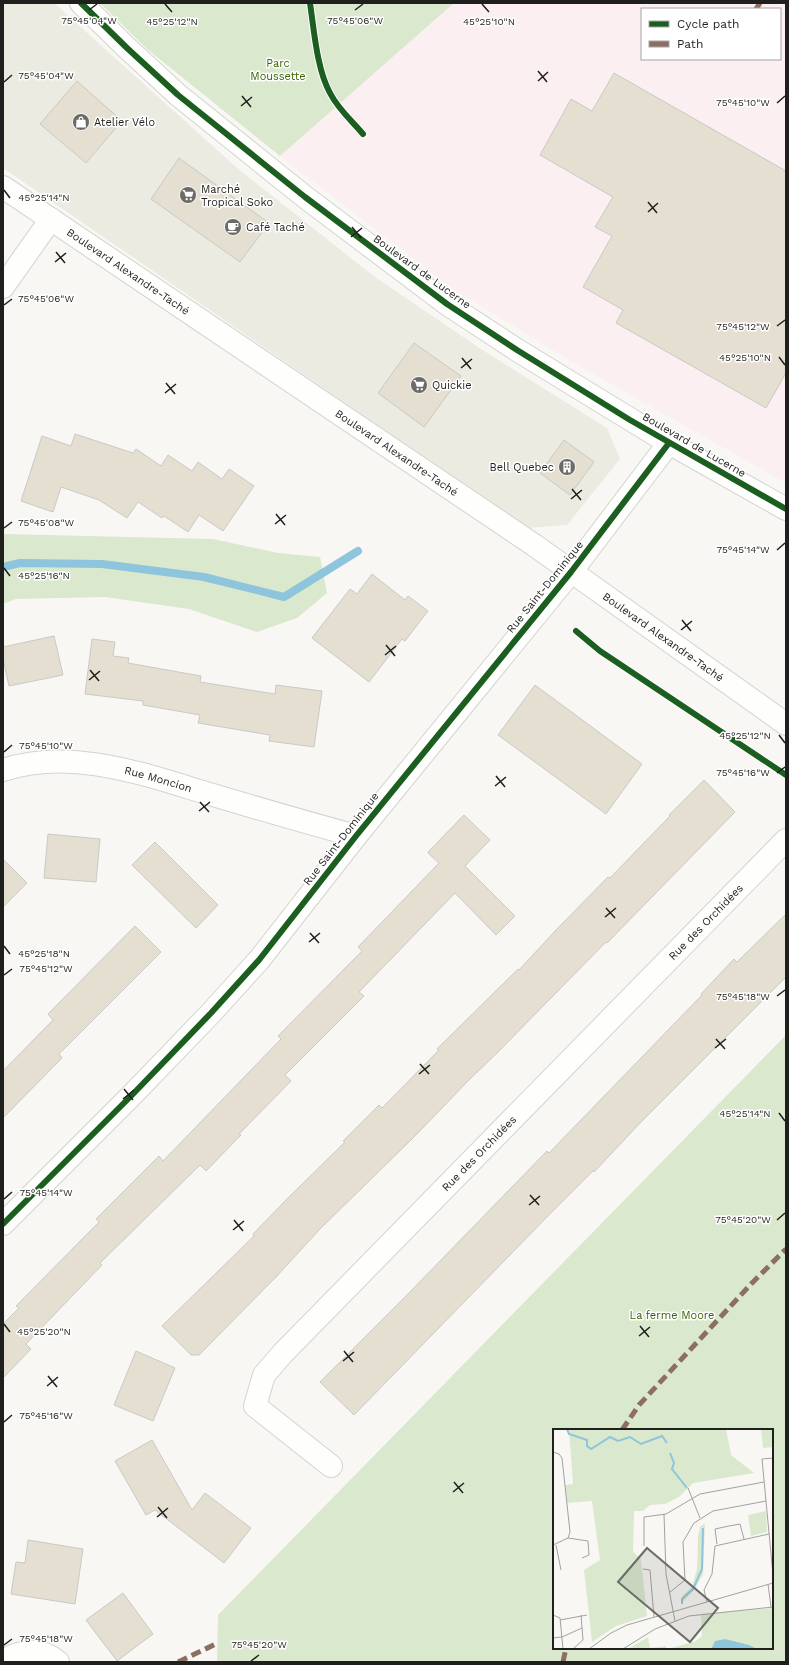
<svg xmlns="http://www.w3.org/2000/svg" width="789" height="1665" font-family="'Work Sans',sans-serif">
  <rect width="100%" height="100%" fill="#f8f7f4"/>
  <polygon fill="#ecebe2" points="3,3 54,3 237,168 375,277 481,349 607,428 620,459 567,525 527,528 3,168"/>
  <path fill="#fbeff1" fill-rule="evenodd" d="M454,3h332v480l-210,-119 -120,-73 -176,-135zM642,9h138v50h-138z"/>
  <g fill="#dae8ce" fill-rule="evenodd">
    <polygon points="100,3 454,3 280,156 147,49"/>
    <polygon points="3,534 213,539 278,553 320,557 327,593 297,618 257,632 189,609 105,597 16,599 3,604"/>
    <path d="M786,1035v627h-569l1,-47zM554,1430h218v218h-218z"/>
  </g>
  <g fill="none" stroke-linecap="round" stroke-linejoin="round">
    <polyline stroke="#8ec5dc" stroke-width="8" points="3,567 20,563 102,564 204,577 284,597 358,551"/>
  </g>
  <g fill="#e4dfd0" stroke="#c9c9c6">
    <polygon points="614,73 786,171 786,373 766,408 616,323 623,310 583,287 612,236 595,227 613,197 540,155 571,99 592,111"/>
    <polygon points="77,81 122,121 86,163 40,124"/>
    <polygon points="179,158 269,223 240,262 151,199"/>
    <polygon points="414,343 461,376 424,427 378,393"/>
    <polygon points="75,434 133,453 136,449 161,466 168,455 192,471 198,462 222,479 229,469 254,486 223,531 199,515 188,532 164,516 162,518 138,502 127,518 99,500 61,487 53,512 21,501 42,436 71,446"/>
    <polygon points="564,440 594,462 570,495 540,473"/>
    <polygon points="372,574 405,600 408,596 428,611 405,641 402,639 369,682 312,638 350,589 357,594"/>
    <polygon points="54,636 63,675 9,686 3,659 3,647"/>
    <polygon points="92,639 115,642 113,656 129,658 128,663 201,676 200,682 275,694 276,685 322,691 314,747 269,741 270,735 198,723 200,715 143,705 143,701 85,694"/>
    <polygon points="535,685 642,764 606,814 498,735"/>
    <polygon points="704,780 735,812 607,943 606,942 498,1052 469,1080 413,1138 320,1229 276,1277 199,1355 191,1355 162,1326 254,1236 253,1234 287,1199 345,1142 343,1141 379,1105 382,1108 439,1050 437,1049 518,969 519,970 556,930 608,877 610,878 670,816 669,815"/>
    <polygon points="464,815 490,840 465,866 515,916 496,935 455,893 359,992 364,996 285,1075 291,1081 239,1134 241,1135 206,1171 200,1165 100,1263 102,1265 26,1344 31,1349 3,1378 3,1322 4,1323 19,1308 16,1306 99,1222 96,1219 159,1156 163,1161 281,1039 278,1036 362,951 358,947 439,863 428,853 429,851"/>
    <polygon points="48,834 100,839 96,882 44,878"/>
    <polygon points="155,842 218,905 196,928 132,865"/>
    <polygon points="3,859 27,883 3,907"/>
    <polygon points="786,914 786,977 641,1122 594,1172 593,1171 546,1218 354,1415 320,1382 406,1296 547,1151 549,1153 702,995 701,994 734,959 737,962"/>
    <polygon points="135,926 161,952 59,1054 62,1058 3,1118 3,1071 53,1020 48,1014"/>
    <polygon points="136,1351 175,1368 153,1421 114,1405"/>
    <polygon points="152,1440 192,1510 205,1493 251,1528 224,1563 155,1510 146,1515 115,1461"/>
    <polygon points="28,1540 83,1549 75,1604 11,1594 16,1562 25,1563"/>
    <polygon points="123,1593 153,1634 117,1661 86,1620"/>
  </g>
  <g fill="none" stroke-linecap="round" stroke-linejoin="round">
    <g stroke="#d4d3d1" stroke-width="24">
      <g id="street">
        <polyline points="81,3 127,48 178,95 305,197 447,304 517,350 669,443"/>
        <polyline points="3,287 51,219"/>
        <path id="s1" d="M3,770c70,-23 142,5 210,25 47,14 95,28 143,41"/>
        <polyline points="3,1224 132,1095 211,1013 259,960 356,836 571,572"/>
        <path id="s2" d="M331,1466l-76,-60 9,-31 19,-22 503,-513"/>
        <path d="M3,1661c18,-11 38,-14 55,1"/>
      </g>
    </g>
    <g stroke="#d4d3d1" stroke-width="24">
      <g id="secondary">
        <path id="s3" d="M3,187l531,358 252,179"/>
        <polyline points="571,572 669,443 786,509"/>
      </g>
    </g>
    <use href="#street" stroke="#fefefd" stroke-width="22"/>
    <use href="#secondary" stroke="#fefefd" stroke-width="22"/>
    <g stroke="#8d6e63" stroke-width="5" stroke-dasharray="10 5" stroke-linecap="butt">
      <polyline points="756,9 760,3"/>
      <polyline points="622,1430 639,1405 752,1283 786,1249"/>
      <polyline points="178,1662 218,1643"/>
      <polyline points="563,1662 566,1648"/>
    </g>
    <g stroke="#fff" stroke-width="8">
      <g id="cycleway">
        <polyline points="81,3 127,48 178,95 305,197 447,304 517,350 630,420 786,509"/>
        <path d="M310,3c4,27 7,67 20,90 8,16 22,28 33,41"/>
        <polyline points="576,631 600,651 786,775"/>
        <polyline points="3,1224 132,1095 211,1013 259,960 356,836 571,572 669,443"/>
      </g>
    </g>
    <use href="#cycleway" stroke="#1b5e20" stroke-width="6"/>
  </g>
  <path fill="none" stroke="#1f1f1d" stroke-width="1.5" d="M165,4l7,8M482,4l7,8M89,10l8,-6M355,10l8,-6M538,71l9,11M538,81l10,-9M4,82l8,-7M242,96l9,11M777,103l8,-7M241,106l11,-9M4,190l6,8M648,202l9,11M648,212l10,-9M352,227l9,11M351,237l11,-9M56,252l9,11M55,262l11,-9M4,305l8,-6M777,326l8,-6M779,357l6,8M462,358l9,11M461,368l11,-9M166,383l9,11M165,393l11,-9M572,489l9,11M571,499l11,-9M276,514l9,11M275,524l11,-9M4,528l8,-6M777,550l8,-7M4,568l6,8M682,620l9,11M681,630l11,-9M386,645l9,11M385,655l11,-9M90,670l9,11M89,680l11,-9M779,735l6,8M4,752l8,-7M777,773l8,-6M496,776l9,11M495,786l11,-9M200,802l9,10M199,811l11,-9M606,908l9,10M605,917l11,-9M310,933l9,10M309,942l11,-9M4,946l6,8M4,975l8,-6M777,996l8,-6M716,1039l9,10M715,1048l11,-9M420,1064l9,10M419,1074l11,-9M124,1089l9,11M123,1099l11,-9M779,1113l6,8M530,1195l9,10M4,1199l8,-7M529,1205l11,-9M234,1220l9,11M777,1220l8,-7M233,1230l11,-9M4,1324l6,8M640,1326l9,11M639,1336l11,-9M344,1351l9,11M343,1361l11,-9M48,1376l9,11M47,1386l11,-9M4,1422l8,-7M454,1482l9,11M453,1492l11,-9M158,1507l9,11M157,1517l11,-9M4,1645l8,-6M251,1661l8,-6"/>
  <defs>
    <g id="shop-disc" transform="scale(0.9)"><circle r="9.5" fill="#6b6b68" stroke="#fff"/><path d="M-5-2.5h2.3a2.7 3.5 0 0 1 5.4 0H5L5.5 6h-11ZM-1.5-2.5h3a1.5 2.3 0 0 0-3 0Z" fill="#fff"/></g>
    <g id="supermarket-disc" transform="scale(0.9)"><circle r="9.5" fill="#6b6b68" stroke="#fff"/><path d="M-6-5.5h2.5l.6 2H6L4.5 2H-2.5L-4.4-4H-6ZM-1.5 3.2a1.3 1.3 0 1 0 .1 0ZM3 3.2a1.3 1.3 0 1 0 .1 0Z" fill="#fff"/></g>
    <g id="cafe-disc" transform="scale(0.9)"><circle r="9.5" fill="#6b6b68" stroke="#fff"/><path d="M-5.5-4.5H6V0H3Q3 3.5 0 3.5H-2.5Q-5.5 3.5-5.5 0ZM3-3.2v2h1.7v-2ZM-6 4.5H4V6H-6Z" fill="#fff"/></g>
    <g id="building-disc" transform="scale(0.9)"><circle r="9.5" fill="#6b6b68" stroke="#fff"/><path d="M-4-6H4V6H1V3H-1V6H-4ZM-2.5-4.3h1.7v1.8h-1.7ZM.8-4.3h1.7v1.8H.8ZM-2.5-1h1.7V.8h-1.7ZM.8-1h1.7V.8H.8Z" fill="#fff"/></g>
  </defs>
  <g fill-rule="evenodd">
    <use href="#shop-disc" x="81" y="122"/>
    <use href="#supermarket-disc" x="188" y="195"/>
    <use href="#cafe-disc" x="233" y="227"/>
    <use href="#supermarket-disc" x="419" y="385"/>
    <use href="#building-disc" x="567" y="467"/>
  </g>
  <g text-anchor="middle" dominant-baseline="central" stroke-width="3" stroke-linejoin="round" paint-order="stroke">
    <g font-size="11" fill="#3a6206" stroke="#fff">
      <text x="278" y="63">Parc<tspan x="278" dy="13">Moussette</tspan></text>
      <text x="672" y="1315">La ferme Moore</text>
    </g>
    <g font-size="11" fill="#1f1f1d" stroke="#fff" text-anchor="start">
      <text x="94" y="122">Atelier Vélo</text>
      <text x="201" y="189">Marché<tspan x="201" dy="13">Tropical Soko</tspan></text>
      <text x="246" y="227">Café Taché</text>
      <text x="432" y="385">Quickie</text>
      <text x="554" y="467" text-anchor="end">Bell Quebec</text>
    </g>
    <g font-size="11" fill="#1f1f1d" stroke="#fff">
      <text stroke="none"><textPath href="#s3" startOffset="151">Boulevard Alexandre-Taché</textPath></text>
      <text transform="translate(422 272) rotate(36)">Boulevard de Lucerne</text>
      <text transform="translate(694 445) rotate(30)">Boulevard de Lucerne</text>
      <text stroke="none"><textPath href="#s3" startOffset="475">Boulevard Alexandre-Taché</textPath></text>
      <text transform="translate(545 587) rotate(-51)">Rue Saint-Dominique</text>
      <text stroke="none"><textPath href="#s3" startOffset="799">Boulevard Alexandre-Taché</textPath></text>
      <text stroke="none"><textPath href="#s1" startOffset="158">Rue Moncion</textPath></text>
      <text transform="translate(341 839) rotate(-52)">Rue Saint-Dominique</text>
      <text stroke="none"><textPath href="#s2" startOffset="762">Rue des Orchidées</textPath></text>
      <text stroke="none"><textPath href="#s2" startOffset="438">Rue des Orchidées</textPath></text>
    </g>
  </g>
  <g transform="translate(553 1429)">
    <rect width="220" height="220" fill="#f8f7f4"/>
    <path d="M16,0h157l5,26 23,18 -61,10 -14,14 -14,7 -15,1 -7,6h-9l-1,41 8,7 6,57 -31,10 -24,16 -8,-72 16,-10 -8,-59 -25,2 -2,-18 8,-1zM208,0h12v18l-10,1zM213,82l1,21 -16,4 -3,-21zM152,94l-2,51 -8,15 -12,13 -1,-6 10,-9 5,-18 1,-33 2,-9zM220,179v41h-16l-32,-10 -10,2 -4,8h-43l28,-8 6,-5 -1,-22zM95,208l2,11 16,-2v3h-38z" fill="#dae8ce"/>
    <path d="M172,210l24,6 8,4h-46l4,-8z" fill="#8ec5dc"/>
    <path fill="none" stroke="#8ec5dc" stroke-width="2" d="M14,0l2,5 18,6v6l4,3 19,-12 8,4 12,-4 11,7 21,-8 5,7M117,24l4,10 -2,6 15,19M129,175v-5l11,-10 9,-20 1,-41"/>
    <path fill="none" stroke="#a1a19e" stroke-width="1" d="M0,23l6,2 3,4 8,74 -2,6 -15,7M220,29l-11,1 11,116M135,59l12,30M111,85l2,60 9,47M15,109l20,3 1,14 -7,3M164,115l-2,-15 14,-3 11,-2 4,15M3,116l5,25M91,117v-29l22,-3 34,-20 64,-12M90,140l7,1 4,47M215,155l3,23M116,164l16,-13 -2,-38 11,-19 19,-12 53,-10M154,173l-3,-12 8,-16 3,-28 54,-12M0,186l7,3 3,31M7,191l27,-5M0,209l9,-1 20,-9M20,220l10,-9 -2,-25M36,220l22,-16 16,-8 146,-42M70,220l32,-20 34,-13 84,-9"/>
    <path fill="#6b6b68" fill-opacity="0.15" stroke="#6b6b68" stroke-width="2" d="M94,119l71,60 -28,34 -72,-60z"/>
    <rect width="220" height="220" fill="none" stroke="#1f1f1d" stroke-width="2"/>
  </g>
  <g font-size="10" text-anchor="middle" fill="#1f1f1d" stroke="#fff" stroke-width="3" stroke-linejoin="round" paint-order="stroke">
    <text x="89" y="24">75°45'04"W</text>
    <text x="355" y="24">75°45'06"W</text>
    <text x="172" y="25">45°25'12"N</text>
    <text x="489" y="25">45°25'10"N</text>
    <text x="46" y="79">75°45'04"W</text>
    <text x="743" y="106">75°45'10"W</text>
    <text x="44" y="201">45°25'14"N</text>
    <text x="46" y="302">75°45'06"W</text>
    <text x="743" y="330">75°45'12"W</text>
    <text x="745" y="361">45°25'10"N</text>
    <text x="46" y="526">75°45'08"W</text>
    <text x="743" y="553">75°45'14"W</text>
    <text x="44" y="579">45°25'16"N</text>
    <text x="745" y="739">45°25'12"N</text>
    <text x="46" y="749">75°45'10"W</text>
    <text x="743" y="776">75°45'16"W</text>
    <text x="44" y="957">45°25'18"N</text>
    <text x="46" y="972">75°45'12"W</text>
    <text x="743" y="1000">75°45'18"W</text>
    <text x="745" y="1117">45°25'14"N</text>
    <text x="46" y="1196">75°45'14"W</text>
    <text x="743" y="1223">75°45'20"W</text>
    <text x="44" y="1335">45°25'20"N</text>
    <text x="46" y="1419">75°45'16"W</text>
    <text x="46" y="1642">75°45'18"W</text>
    <text x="259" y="1648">75°45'20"W</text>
  </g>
  <rect width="789" height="1665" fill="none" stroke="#1f1f1d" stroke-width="8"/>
  <rect x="641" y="8" width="140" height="52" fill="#ffffff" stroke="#a5a5a5"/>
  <rect x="649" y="21" width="20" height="6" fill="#1b5e20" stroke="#a5a5a5"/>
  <text x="677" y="28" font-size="12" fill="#1f1f1d">Cycle path</text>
  <rect x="649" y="41" width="20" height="6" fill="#8d6e63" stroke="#a5a5a5"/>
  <text x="677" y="48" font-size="12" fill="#1f1f1d">Path</text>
</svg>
